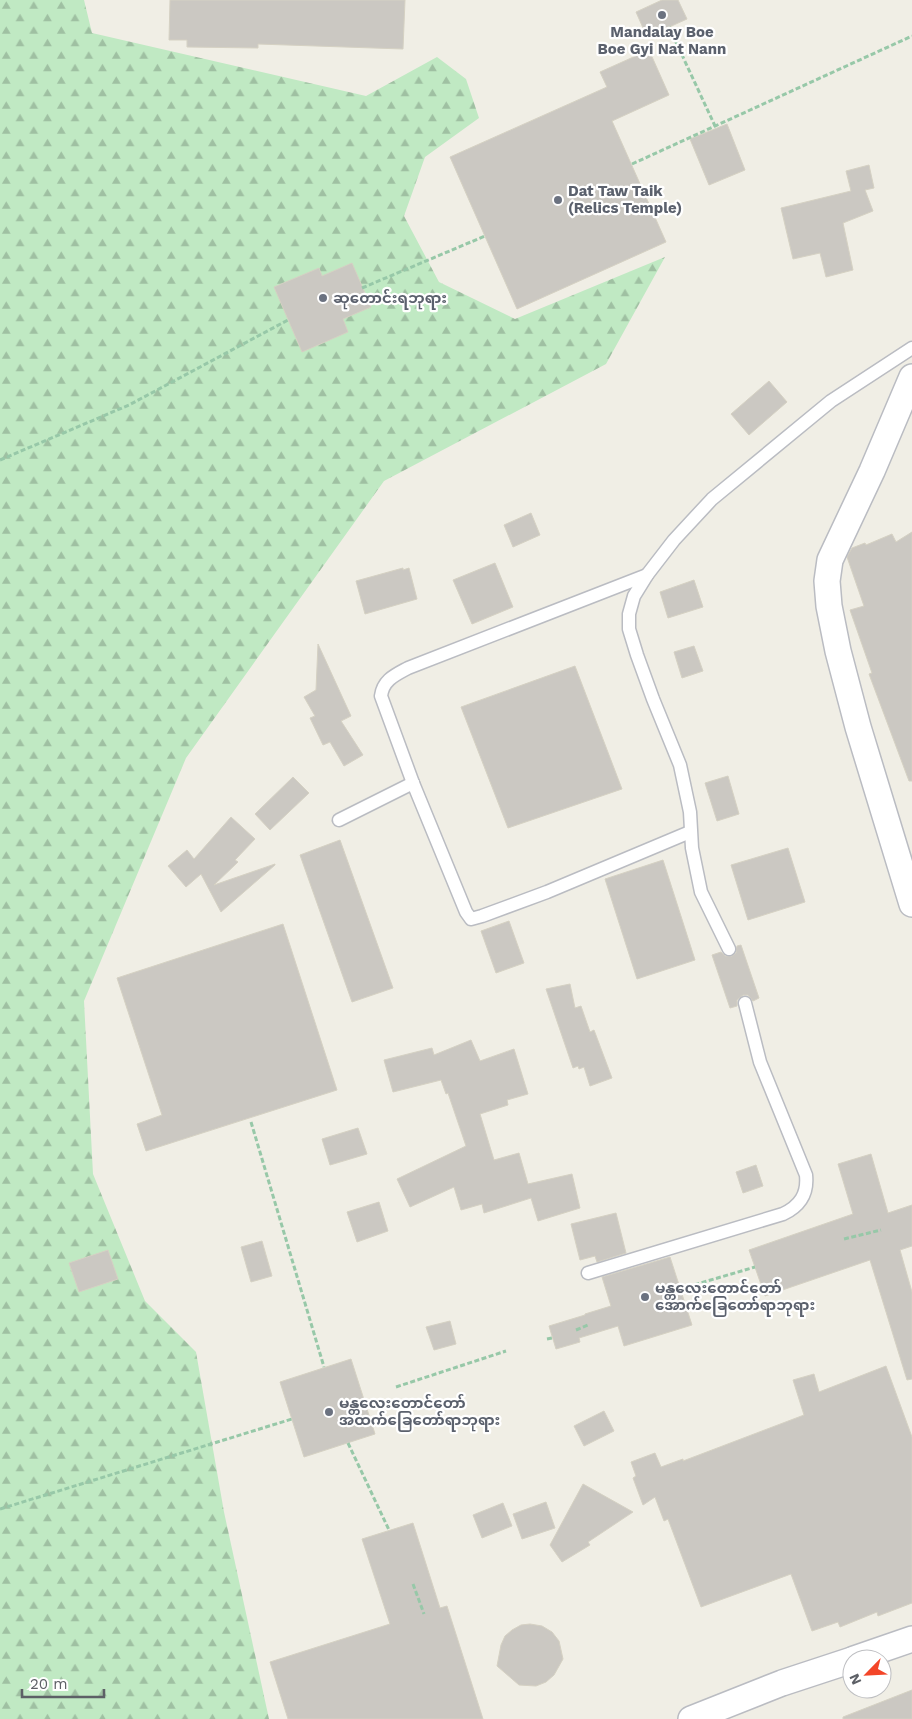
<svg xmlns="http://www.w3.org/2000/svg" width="912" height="1719" font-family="'Work Sans','Noto Sans Myanmar',sans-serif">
  <defs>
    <pattern id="forest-firs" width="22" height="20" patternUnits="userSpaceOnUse" patternTransform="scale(1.25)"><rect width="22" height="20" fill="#c0e9c3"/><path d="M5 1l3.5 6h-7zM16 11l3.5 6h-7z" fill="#9fc0a2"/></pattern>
  </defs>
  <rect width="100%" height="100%" fill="#f0eee5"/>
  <polygon fill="url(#forest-firs)" points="0,0 84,0 92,33 366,96 437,57 466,79 479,118 425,157 404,216 439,282 515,319 665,257 606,364 384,481 186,758 84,1001 93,1174 145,1301 196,1352 224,1512 269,1719 0,1719"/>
  <g fill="#cbc8c2" stroke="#d5d1c3">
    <polygon points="170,0 405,0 403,49 258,44 258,48 187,47 187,40 169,40"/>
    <polygon points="662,0 678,0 687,19 647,37 636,12"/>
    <polygon points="649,50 669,95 612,121 666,242 517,309 450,157 607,87 600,72"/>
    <polygon points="727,124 745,170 709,185 690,139"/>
    <polygon points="869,165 874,188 865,190 873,211 843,223 853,270 826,277 820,253 793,259 781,208 851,191 846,171"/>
    <polygon points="352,263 371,307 343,319 348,332 302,352 274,287 319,268 322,276"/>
    <polygon points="769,381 787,402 749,435 731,414"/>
    <polygon points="531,513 540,535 513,547 504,525"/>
    <polygon points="912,532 912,781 909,781 869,674 872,673 850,610 864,606 847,557 852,548 865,543 866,545 892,534 896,542"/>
    <polygon points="495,563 513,607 472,624 453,580"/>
    <polygon points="403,568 403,570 409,568 417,599 365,614 356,581"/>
    <polygon points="694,580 703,607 668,618 660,592"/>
    <polygon points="318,644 351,716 341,721 363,755 344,766 330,742 323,745 310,718 315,716 304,697 316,690"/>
    <polygon points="694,646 703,671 682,678 674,652"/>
    <polygon points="575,666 622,789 508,828 461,707"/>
    <polygon points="728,776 739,814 717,821 705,783"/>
    <polygon points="293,777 309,793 270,830 255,814"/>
    <polygon points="231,817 255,839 235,860 238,862 214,885 275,864 275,865 221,912 201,874 186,887 168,866 187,850 194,859"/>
    <polygon points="340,840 393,988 352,1002 300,855"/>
    <polygon points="788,848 805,902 748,920 731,865"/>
    <polygon points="663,860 695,960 637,979 605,879"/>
    <polygon points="509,921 524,963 496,973 481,931"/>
    <polygon points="283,924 337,1090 146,1151 137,1124 162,1115 117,978"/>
    <polygon points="741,945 759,998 753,1001 748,995 743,995 737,1000 737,1006 730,1008 712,955 721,952 725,956 732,956 736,953 737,946"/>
    <polygon points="570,984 575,1008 581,1006 590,1032 594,1030 612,1078 590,1086 584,1067 579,1069 578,1066 573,1068 546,989"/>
    <polygon points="471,1040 480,1061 514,1049 528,1094 507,1100 508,1105 480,1114 494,1160 519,1153 528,1184 572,1174 580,1208 538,1221 531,1198 484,1213 482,1204 461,1210 454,1187 410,1207 397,1179 466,1146 448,1093 446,1094 441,1080 393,1092 384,1060 432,1048 434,1055"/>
    <polygon points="358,1128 367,1154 330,1165 322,1139"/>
    <polygon points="871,1154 888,1213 912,1205 912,1246 900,1250 912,1292 912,1379 907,1380 870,1260 765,1296 749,1250 853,1214 838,1164"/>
    <polygon points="756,1165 763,1186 743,1193 736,1172"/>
    <polygon points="379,1202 388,1231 357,1242 347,1212"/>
    <polygon points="616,1213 626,1253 597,1262 595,1256 580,1260 571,1224"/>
    <polygon points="262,1241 272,1276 251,1282 241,1247"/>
    <polygon points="108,1250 118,1279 79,1292 69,1263"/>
    <polygon points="670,1257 692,1325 624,1346 618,1326 579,1338 580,1342 556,1349 549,1326 585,1315 585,1314 611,1306 602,1277"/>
    <polygon points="450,1321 456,1344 434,1350 426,1327"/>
    <polygon points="351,1359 375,1434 304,1457 280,1382"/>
    <polygon points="886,1366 912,1437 912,1603 878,1616 877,1612 840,1627 838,1622 812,1631 791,1574 701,1607 668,1519 664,1521 655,1497 643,1505 633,1478 636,1476 631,1462 655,1453 661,1467 683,1459 683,1461 804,1415 793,1380 814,1374 819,1392"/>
    <polygon points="604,1411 614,1431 584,1446 574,1426"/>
    <polygon points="583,1484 633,1512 588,1542 590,1545 562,1562 550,1545"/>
    <polygon points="546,1502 555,1528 522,1539 513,1514"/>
    <polygon points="503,1503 512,1526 482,1538 473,1515"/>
    <polygon points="413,1523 440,1608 447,1606 483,1719 288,1719 270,1662 390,1624 362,1539"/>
    <polygon points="530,1624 542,1626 552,1632 559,1641 563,1659 554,1675 546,1682 536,1686 519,1685 497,1666 501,1645 505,1636 512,1630 521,1625"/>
    <polygon points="912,1690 912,1719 843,1719 843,1717"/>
  </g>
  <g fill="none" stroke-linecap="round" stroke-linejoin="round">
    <g stroke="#babcc2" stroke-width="15">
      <g id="lane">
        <path d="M647,575l-239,93c-13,7 -25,12 -27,28l32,87 53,129 5,7 11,-3 65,-24 143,-60"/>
        <polyline points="339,820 413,783"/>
        <polyline points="729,949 701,892 692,848 690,812 680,765 653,699 637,655 629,629 629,614 634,596 647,575 674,540 712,499 831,401 912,348"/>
        <path d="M588,1273l195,-59c17,-8 25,-20 23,-39l-46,-113 -15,-59"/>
      </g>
    </g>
    <g stroke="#babcc2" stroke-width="28">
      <g id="street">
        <polyline points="912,377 872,471 830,560 827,581 829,606 838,651 858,727 912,904"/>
        <polyline points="854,1659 912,1639"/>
        <polyline points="691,1719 782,1683 852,1660"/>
      </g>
    </g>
    <g stroke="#97c8a8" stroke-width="3" stroke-dasharray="5 2.5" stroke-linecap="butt">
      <polyline points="669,27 715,126"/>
      <polyline points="632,164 912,36"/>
      <polyline points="362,288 485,236"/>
      <polyline points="0,460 129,405 288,320"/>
      <polyline points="251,1122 324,1367"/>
      <polyline points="844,1239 881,1230"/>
      <polyline points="680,1289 755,1267"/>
      <polyline points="576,1330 588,1325"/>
      <polyline points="547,1339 552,1338"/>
      <polyline points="396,1387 506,1351"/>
      <polyline points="348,1443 389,1530"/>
      <polyline points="0,1509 292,1419"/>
      <polyline points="413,1584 424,1614"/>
    </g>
    <use href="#lane" stroke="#fff" stroke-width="12"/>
    <use href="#street" stroke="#fff" stroke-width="25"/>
  </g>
  <g fill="#6b7280" stroke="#fff" stroke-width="2">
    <circle cx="662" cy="15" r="5"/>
    <circle cx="558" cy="200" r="5"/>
    <circle cx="323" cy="298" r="5"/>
    <circle cx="645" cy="1297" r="5"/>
    <circle cx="329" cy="1412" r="5"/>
  </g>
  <g text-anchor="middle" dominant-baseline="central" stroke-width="4.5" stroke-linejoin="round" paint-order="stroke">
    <g font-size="15" font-weight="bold" fill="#5b616d" stroke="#fff" text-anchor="start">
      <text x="662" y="32" text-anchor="middle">Mandalay Boe<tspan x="662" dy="17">Boe Gyi Nat Nann</tspan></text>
      <text x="568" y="191">Dat Taw Taik<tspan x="568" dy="17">(Relics Temple)</tspan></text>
      <text x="333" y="298">ဆုတောင်းရဘုရား</text>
      <text x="655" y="1288">မန္တ‌လေးတောင်တော်<tspan x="655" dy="17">အောက်ခြေတော်ရာဘုရား‌</tspan></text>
      <text x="339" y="1403">မန္တ‌လေးတောင်တော်<tspan x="339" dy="17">အထက်ခြေတော်ရာဘုရား‌</tspan></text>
    </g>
  </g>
  <g transform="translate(867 1674) rotate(246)"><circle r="24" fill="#ffffff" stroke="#bebfc2"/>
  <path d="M0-4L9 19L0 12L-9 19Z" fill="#f34528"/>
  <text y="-8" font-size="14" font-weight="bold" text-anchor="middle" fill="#5d6066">N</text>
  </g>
  <path d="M22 1689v8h82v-8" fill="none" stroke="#5d6066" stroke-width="2.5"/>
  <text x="30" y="1689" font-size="15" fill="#5d6066" stroke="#ffffff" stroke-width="4" paint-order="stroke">20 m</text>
</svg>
